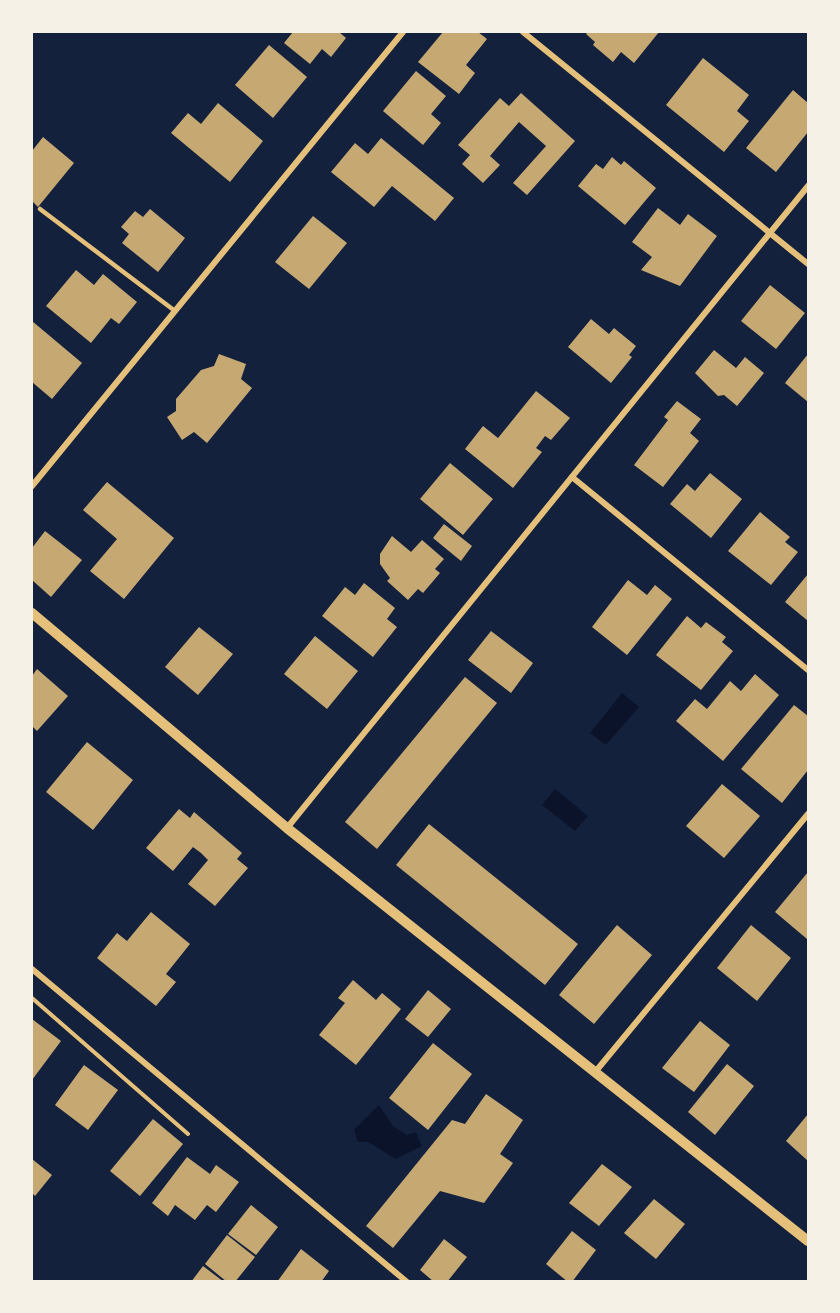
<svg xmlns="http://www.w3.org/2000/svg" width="840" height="1313" font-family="Overpass,sans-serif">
  <rect width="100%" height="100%" fill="#14213d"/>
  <g fill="#0b132b">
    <polygon points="622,693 639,707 606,745 590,733"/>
    <polygon points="555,789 588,816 575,831 542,805"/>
    <polygon points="379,1105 393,1126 407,1135 416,1132 422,1146 396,1159 368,1142 358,1142 354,1130"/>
  </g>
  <g fill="#c6a872">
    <polygon points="293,32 339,32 346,38 331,57 322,49 310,64 284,43"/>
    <polygon points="443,32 478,32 487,39 466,65 475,73 459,94 418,62"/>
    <polygon points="588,32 659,32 634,63 621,52 613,62 593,45 595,42 586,34"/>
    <polygon points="269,45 307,77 273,118 235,85"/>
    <polygon points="703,58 749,95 737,111 749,121 724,152 666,105"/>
    <polygon points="416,71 446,96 431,114 441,123 423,145 383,111"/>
    <polygon points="793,90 808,103 808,132 776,172 746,148"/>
    <polygon points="521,93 575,141 527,195 513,183 546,146 519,122 490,156 500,165 483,183 462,164 470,155 458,145 500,98 509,106"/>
    <polygon points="218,103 263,141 230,182 171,133 188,113 201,124"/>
    <polygon points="43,137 74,163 38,207 32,201 32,151"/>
    <polygon points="381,138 454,198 435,221 392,186 374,207 331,172 355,143 368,154"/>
    <polygon points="612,157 621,165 624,161 656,188 625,225 578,186 596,164 603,169"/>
    <polygon points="658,208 680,225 688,214 717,236 680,286 641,270 652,257 632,242"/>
    <polygon points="150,209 185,238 158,272 122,243 129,234 121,227 135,211 143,217"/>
    <polygon points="313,216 347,243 309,289 275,262"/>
    <polygon points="76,270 94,285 103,274 137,302 119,324 111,318 91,343 46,306"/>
    <polygon points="770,285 805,313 776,349 741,321"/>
    <polygon points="591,319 609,334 614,328 636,346 629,355 632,357 611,383 568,347"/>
    <polygon points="32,321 82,363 52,399 32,382"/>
    <polygon points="714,350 736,368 745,357 764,373 737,406 724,395 718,396 695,373"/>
    <polygon points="219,354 246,364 241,379 252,388 207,443 194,432 182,440 167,417 176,411 176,399 201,370 214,366"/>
    <polygon points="808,354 808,402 785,383"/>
    <polygon points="536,391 570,418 551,440 545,436 536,448 542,452 513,488 465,449 483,426 498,438"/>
    <polygon points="677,401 701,419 690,433 699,441 663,487 634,465 668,420 664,417"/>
    <polygon points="450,463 493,499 463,535 420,499"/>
    <polygon points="710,473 742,499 711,538 670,504 687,484 695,491"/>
    <polygon points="107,482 174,538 124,599 90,571 117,539 83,510"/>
    <polygon points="760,512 790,537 785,542 798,552 771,585 728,551"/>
    <polygon points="444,524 472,546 461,561 433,538"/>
    <polygon points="45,531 82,560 51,597 32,580 32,548"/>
    <polygon points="392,536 411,552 422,540 444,559 435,569 440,573 423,593 418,589 408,600 387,581 390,578 380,564 380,554"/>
    <polygon points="808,574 808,621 785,602"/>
    <polygon points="628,580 647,595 655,585 672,599 627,655 592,627"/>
    <polygon points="364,583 395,608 387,619 397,627 373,657 322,616 345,587 355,595"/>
    <polygon points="687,616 701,628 706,622 726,637 722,642 733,651 701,690 656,655"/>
    <polygon points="199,627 233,654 198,695 165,667"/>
    <polygon points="491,631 533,663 511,693 468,660"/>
    <polygon points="315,636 358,671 327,709 284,674"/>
    <polygon points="37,669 68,696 37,731 32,726 32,676"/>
    <polygon points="755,674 779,695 723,761 676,721 695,699 707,709 730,681 741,691"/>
    <polygon points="465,677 497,703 377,849 345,822"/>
    <polygon points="794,705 808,716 808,770 782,803 741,769"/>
    <polygon points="87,742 133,780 93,830 46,792"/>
    <polygon points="722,784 760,816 724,858 686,826"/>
    <polygon points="179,809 190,818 194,812 242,853 237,859 248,868 215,906 188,884 208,860 201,853 193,847 173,871 146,848"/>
    <polygon points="429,824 578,944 545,985 396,865"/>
    <polygon points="808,872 808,936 807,939 775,912"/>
    <polygon points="151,912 190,944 166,974 176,982 156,1006 97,958 117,933 127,941"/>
    <polygon points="617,925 652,955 594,1024 559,995"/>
    <polygon points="751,925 791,958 757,1001 717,968"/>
    <polygon points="353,980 376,1000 382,993 401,1009 356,1065 319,1035 345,1003 338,998"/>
    <polygon points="428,990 451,1009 428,1037 405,1019"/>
    <polygon points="32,1019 61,1041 32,1080"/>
    <polygon points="700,1021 730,1045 694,1092 662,1068"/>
    <polygon points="433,1043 472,1074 428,1130 389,1098"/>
    <polygon points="727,1064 754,1086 715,1135 688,1112"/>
    <polygon points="84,1065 118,1090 88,1130 55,1105"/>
    <polygon points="486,1094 523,1120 500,1154 513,1163 484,1203 440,1191 393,1248 366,1226 452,1120 465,1124"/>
    <polygon points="808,1114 808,1161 786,1141"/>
    <polygon points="153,1119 183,1144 140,1196 110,1171"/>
    <polygon points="187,1157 210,1174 216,1165 239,1182 216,1212 207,1205 195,1220 175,1205 168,1216 152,1203"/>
    <polygon points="32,1159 52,1175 35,1196 32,1193"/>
    <polygon points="602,1164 632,1187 599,1226 569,1203"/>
    <polygon points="654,1199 685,1224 656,1259 624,1233"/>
    <polygon points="251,1205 278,1227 256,1255 228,1234"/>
    <polygon points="572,1231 596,1250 572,1282 568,1282 546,1264"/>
    <polygon points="227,1235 255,1257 235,1282 227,1282 205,1264"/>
    <polygon points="444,1239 467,1257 447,1282 434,1282 420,1270"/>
    <polygon points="301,1249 329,1271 321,1282 277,1282"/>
    <polygon points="203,1266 224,1282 191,1282"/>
  </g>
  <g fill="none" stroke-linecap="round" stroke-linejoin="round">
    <polyline stroke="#e5c07b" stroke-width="4" points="32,998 188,1134"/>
    <polyline stroke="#e5c07b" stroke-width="4.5" points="40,209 175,311"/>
    <g stroke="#e5c07b" stroke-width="6">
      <polyline points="523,32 808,264"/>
      <polyline points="572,477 808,670"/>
      <polyline points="32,486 403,32"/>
      <polyline points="287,828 808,186"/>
      <polyline points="32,969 407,1282"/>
      <polyline points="596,1071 808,814"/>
    </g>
    <polyline stroke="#e5c07b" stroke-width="10" points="32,613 287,828 808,1241"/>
  </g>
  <rect width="840" height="1313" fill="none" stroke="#f6f1e7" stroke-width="66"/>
</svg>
